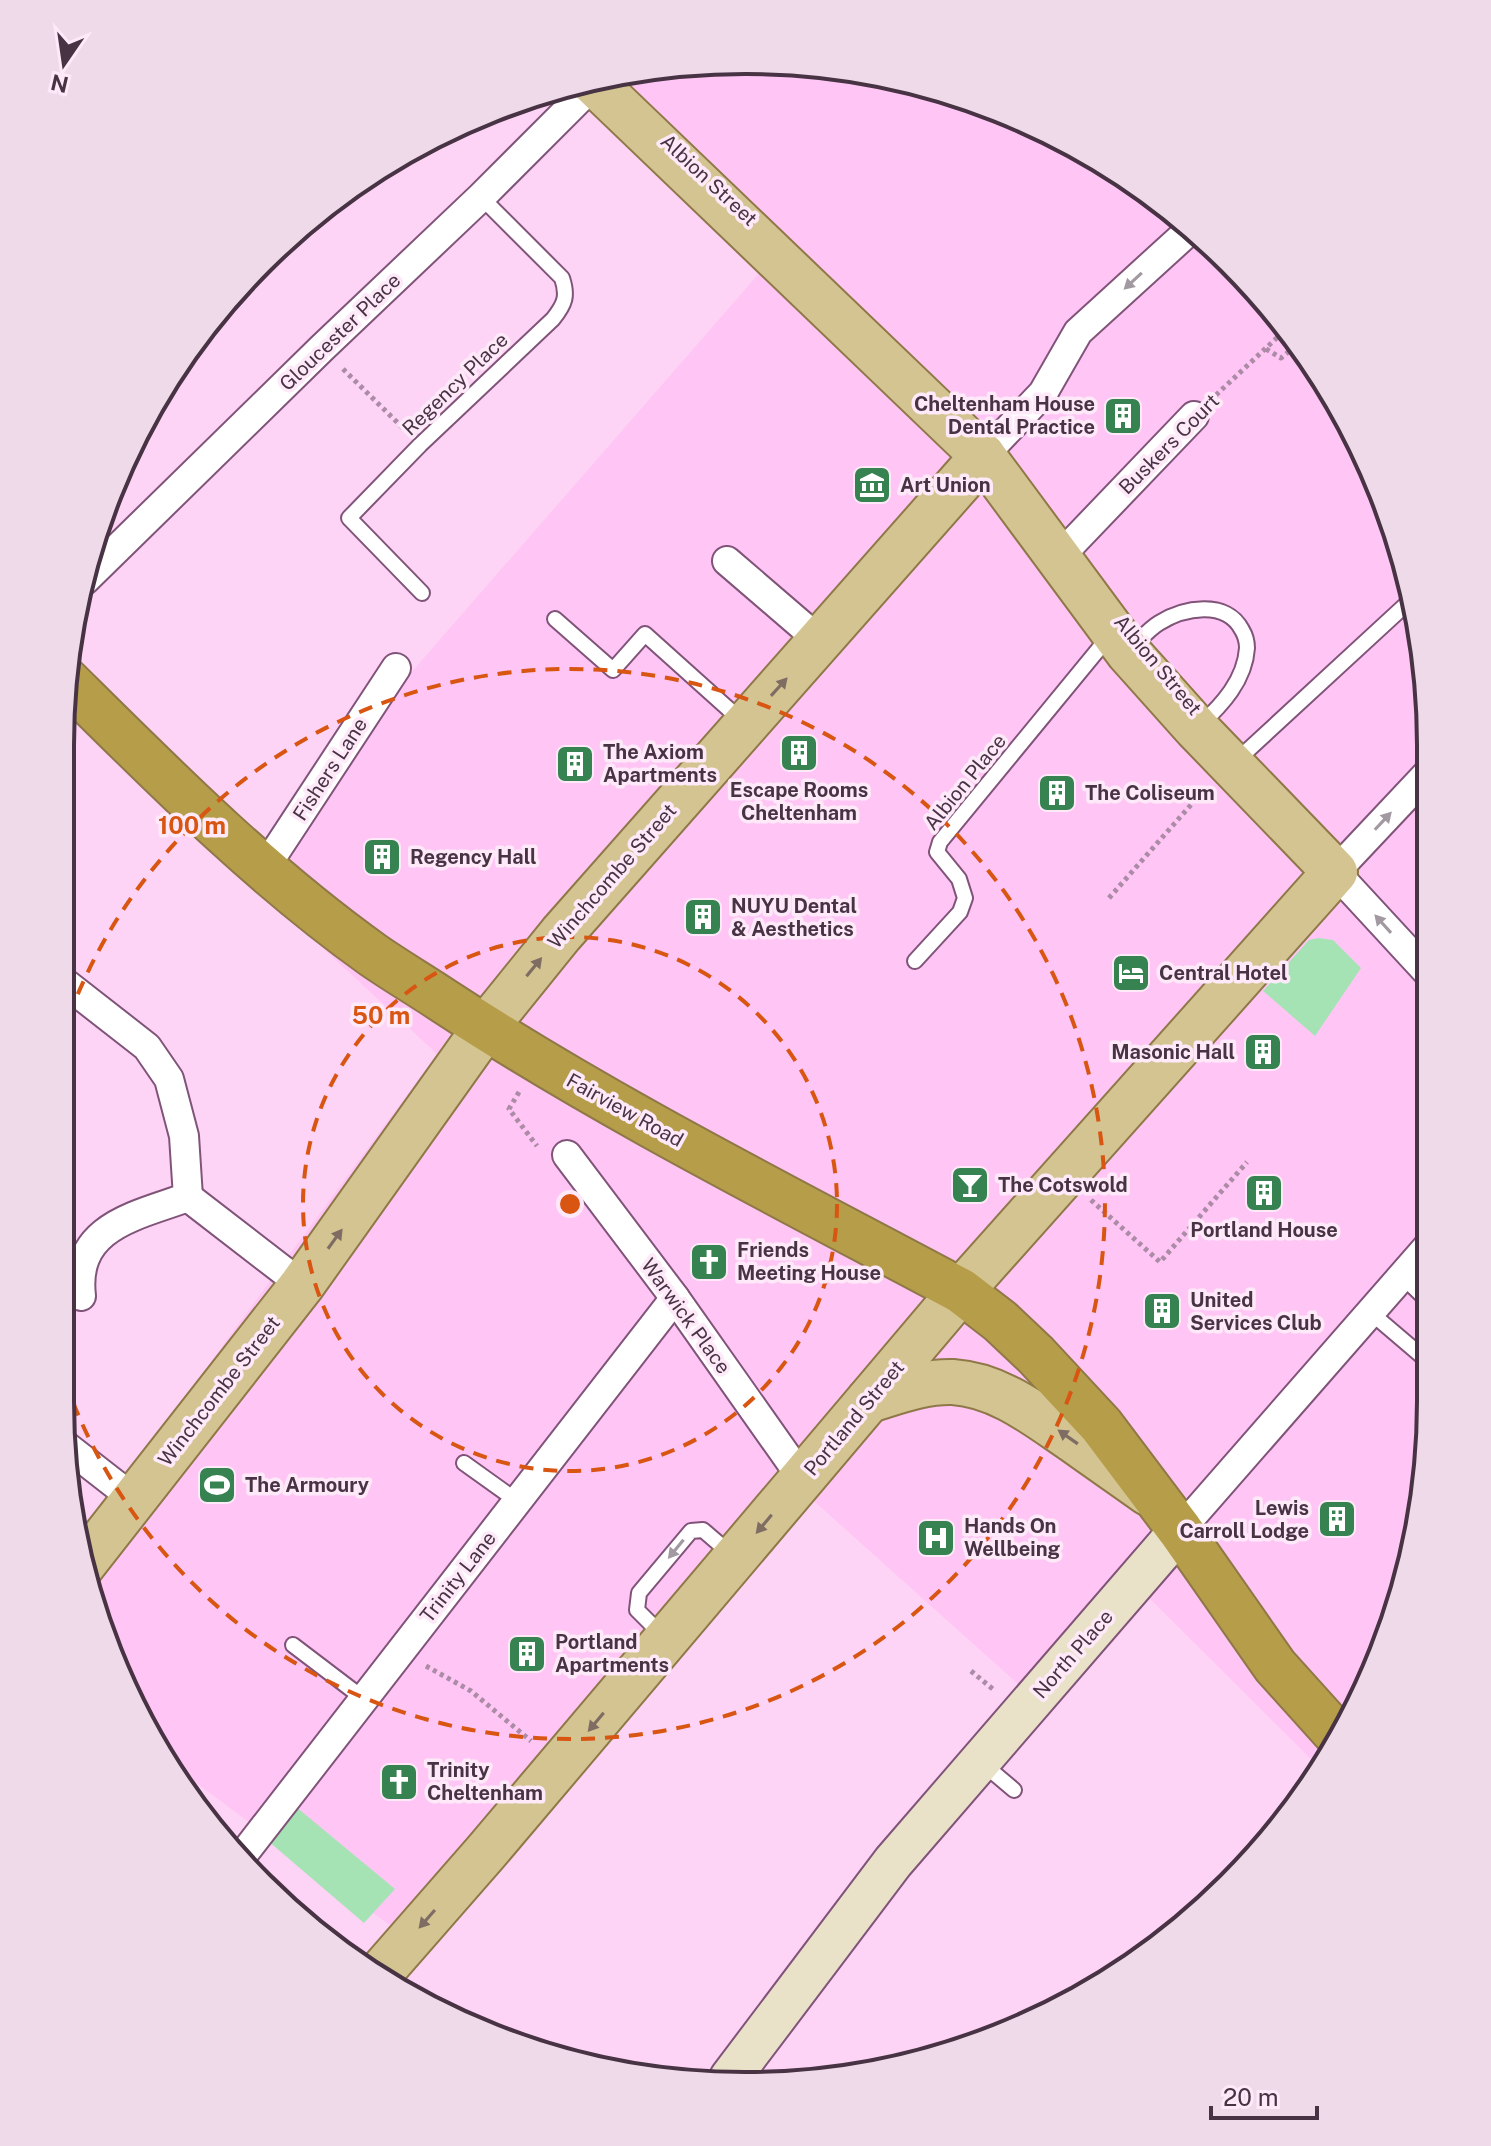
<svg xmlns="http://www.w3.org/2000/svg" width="1491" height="2146" font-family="'Public Sans',sans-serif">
  <rect width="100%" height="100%" fill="#fdd4f5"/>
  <polygon fill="#ffc6f5" points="746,60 880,73 1008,112 1127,176 1231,261 1360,442 1418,612 1431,745 1431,1400 1418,1535 1379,1663 1322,1770 1126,1575 1019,1685 786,1476 395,1929 166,1761 83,1578 79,1541 437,1054 239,870 762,270 612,73"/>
  <g fill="#a5e3b5">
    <polygon points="1318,938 1333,940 1361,968 1315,1036 1263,991 1309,940"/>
    <polygon points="295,1806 395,1889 364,1923 267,1840"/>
  </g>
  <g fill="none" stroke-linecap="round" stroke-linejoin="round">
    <g stroke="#805479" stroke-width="18">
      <g id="lane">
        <path d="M422,593l-73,-75 71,-73 133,-126c12,-15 15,-23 9,-41l-81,-81"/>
        <polyline points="555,619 613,670 645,634 743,722"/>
        <path d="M1131,648c9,-8 18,-19 28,-25 24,-15 67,-24 83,7 3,5 5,11 5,18 -2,32 -25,57 -47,77"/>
        <polyline points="1234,763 1413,598"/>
        <polyline points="915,961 960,912 965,898 959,879 937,852 940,842 1111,634"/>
        <polyline points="1402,1276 1431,1304"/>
        <polyline points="1370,1312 1431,1364"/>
        <polyline points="464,1463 517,1501"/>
        <polyline points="662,1635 637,1610 639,1593 691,1531 703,1530 732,1555"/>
        <polyline points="293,1645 364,1699"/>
        <polyline points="981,1762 1014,1790"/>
      </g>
    </g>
    <g stroke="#805479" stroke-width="32">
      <g id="street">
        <polyline points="983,456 1043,393 1078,332 1191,229"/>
        <polyline points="1058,558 1194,416"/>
        <polyline points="727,561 820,641"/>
        <polyline points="85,580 322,348 481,197 594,84"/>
        <polyline points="1431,770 1335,872 1431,976"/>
        <polyline points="264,869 396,668"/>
        <path d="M60,979l87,68 22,32 15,57 4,61c-52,19 -115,29 -107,99"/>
        <polyline points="567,1155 675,1298 802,1478"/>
        <polyline points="188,1197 302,1285"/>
        <polyline points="66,1446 134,1499"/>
        <polyline points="1180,1530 1431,1243"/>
        <polyline points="242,1856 675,1298"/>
      </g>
    </g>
    <g stroke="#805479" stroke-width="44">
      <polyline id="secondary" points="730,2078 893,1862 1180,1530"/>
    </g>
    <g stroke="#8f7848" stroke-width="48">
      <g id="primary">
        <path d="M869,1400c27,-8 55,-19 84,-18 46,3 83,33 120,58 25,18 50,35 75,53"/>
        <polyline points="82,1566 302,1285 485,1028 561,934 983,456"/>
        <polyline points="382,1971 486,1852 961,1291 1335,872 1196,728 1128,652 983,456 591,80"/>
      </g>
    </g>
    <g stroke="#8f7848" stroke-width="48">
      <path id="highway" d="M66,680c98,97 195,195 307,275 23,16 47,30 71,46 165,108 343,197 517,290l39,30 36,34 65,70 79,105 95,136 64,71"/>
    </g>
    <g stroke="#ab8ba5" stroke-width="5" stroke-dasharray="4 4" stroke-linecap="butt">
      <polyline points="1266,349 1281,358 1293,348"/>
      <polyline points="343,369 404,429"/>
      <polyline points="1216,395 1282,333"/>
      <polyline points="1109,898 1204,790"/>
      <polyline points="519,1092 509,1109 537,1146"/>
      <polyline points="1091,1200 1160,1262 1247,1162"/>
      <polyline points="426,1666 471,1691 531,1741"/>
      <polyline points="971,1671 994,1690"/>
    </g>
    <use href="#lane" stroke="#fff" stroke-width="14"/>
    <use href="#street" stroke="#fff" stroke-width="28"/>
    <use href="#secondary" stroke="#e9e2c9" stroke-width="40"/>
    <use href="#primary" stroke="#d3c492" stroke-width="44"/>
    <use href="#highway" stroke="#b69d4a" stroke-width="44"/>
  </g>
  <defs><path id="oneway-solid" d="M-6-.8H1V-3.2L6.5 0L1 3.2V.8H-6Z" transform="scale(2)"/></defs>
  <g fill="#a399a1">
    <use href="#oneway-solid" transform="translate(1133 281) rotate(137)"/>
    <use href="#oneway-solid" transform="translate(1383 821) rotate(-47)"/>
    <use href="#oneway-solid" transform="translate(1383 924) rotate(-132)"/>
    <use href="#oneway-solid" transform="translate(676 1549) rotate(129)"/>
  </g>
  <g fill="#7f6d63">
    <use href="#oneway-solid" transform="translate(779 687) rotate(-48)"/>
    <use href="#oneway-solid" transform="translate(534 967) rotate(-51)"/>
    <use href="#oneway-solid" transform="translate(335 1239) rotate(-54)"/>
    <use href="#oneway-solid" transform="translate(1068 1437) rotate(-145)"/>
    <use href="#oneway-solid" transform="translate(764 1524) rotate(130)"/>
    <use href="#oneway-solid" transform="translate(596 1722) rotate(130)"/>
    <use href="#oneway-solid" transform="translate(427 1919) rotate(131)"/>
  </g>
  <g fill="none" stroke="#d85512" stroke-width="4" stroke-dasharray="14 10">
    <circle cx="570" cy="1204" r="267"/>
    <path d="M61 1039A535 535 0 1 1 61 1369"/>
  </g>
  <defs>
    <g id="building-square" transform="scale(2)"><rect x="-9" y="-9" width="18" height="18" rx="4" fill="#368251" stroke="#fee9f9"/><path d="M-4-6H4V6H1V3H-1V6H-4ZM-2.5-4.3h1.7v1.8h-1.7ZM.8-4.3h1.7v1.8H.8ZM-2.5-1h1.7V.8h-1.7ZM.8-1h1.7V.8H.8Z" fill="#fff"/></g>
    <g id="museum-square" transform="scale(2)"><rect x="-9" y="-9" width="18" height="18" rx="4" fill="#368251" stroke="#fee9f9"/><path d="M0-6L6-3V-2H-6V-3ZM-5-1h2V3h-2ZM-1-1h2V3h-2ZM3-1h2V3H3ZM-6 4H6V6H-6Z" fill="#fff"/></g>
    <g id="hotel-square" transform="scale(2)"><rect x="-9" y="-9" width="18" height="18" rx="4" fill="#368251" stroke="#fee9f9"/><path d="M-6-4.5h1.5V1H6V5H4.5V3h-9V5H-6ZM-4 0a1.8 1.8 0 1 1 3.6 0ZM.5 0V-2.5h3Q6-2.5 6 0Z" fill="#fff"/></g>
    <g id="bar-square" transform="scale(2)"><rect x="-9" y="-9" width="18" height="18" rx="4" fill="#368251" stroke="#fee9f9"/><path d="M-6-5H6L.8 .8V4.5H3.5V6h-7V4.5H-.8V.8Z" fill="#fff"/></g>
    <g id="church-square" transform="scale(2)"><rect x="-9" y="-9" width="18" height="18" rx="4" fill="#368251" stroke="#fee9f9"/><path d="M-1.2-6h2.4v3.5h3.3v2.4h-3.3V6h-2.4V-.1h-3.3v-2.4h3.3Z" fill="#fff"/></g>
    <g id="stadium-square" transform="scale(2)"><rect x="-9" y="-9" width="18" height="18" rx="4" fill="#368251" stroke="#fee9f9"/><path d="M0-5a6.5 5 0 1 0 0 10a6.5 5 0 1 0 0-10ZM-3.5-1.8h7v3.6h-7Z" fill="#fff"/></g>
    <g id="hospital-square" transform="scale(2)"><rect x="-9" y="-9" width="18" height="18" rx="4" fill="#368251" stroke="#fee9f9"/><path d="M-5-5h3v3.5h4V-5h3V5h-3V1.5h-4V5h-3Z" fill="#fff"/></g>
  </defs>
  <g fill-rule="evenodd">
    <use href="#building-square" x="1123" y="416"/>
    <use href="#museum-square" x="872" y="485"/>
    <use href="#building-square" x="799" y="753"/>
    <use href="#building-square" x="575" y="764"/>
    <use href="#building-square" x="1057" y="793"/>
    <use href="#building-square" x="382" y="857"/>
    <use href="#building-square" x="703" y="917"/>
    <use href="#hotel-square" x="1131" y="973"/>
    <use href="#building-square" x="1263" y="1052"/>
    <use href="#bar-square" x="970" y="1185"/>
    <use href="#building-square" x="1264" y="1193"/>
    <use href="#church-square" x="709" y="1262"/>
    <use href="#building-square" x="1162" y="1311"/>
    <use href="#stadium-square" x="217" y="1485"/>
    <use href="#building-square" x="1337" y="1519"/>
    <use href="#hospital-square" x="936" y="1538"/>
    <use href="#building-square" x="527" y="1654"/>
    <use href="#church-square" x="399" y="1782"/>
  </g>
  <g text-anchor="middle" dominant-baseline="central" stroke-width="7" stroke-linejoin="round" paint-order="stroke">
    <g font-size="20" fill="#473343" stroke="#fee9f9">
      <text transform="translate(709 180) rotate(43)">Albion Street</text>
      <text transform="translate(340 332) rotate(-44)">Gloucester Place</text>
      <text transform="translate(455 384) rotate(-44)">Regency Place</text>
      <text transform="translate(1169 444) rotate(-45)">Buskers Court</text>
      <text transform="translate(1158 665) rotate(50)">Albion Street</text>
      <text transform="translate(330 769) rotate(-57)">Fishers Lane</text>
      <text transform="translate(965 782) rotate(-51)">Albion Place</text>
      <text transform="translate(612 876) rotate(-49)">Winchcombe Street</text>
      <text transform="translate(625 1110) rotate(29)">Fairview Road</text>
      <text transform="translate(686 1316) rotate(54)">Warwick Place</text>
      <text transform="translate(219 1391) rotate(-52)">Winchcombe Street</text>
      <text transform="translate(854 1418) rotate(-50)">Portland Street</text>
      <text transform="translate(458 1577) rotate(-52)">Trinity Lane</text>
      <text transform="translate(1073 1654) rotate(-49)">North Place</text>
    </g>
    <g font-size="20" font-weight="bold" fill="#473343" stroke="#fee9f9" text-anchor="start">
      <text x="1095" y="404" text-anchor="end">Cheltenham House<tspan x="1095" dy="23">Dental Practice</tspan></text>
      <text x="900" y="485">Art Union</text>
      <text x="603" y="752">The Axiom<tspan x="603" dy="23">Apartments</tspan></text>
      <text x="799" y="790" text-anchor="middle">Escape Rooms<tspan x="799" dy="23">Cheltenham</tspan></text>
      <text x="1085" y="793">The Coliseum</text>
      <text x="410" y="857">Regency Hall</text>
      <text x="731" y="906">NUYU Dental<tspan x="731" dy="23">&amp; Aesthetics</tspan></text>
      <text x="1159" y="973">Central Hotel</text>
      <text x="1235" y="1052" text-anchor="end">Masonic Hall</text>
      <text x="998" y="1185">The Cotswold</text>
      <text x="1264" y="1230" text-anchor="middle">Portland House</text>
      <text x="737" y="1250">Friends<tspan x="737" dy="23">Meeting House</tspan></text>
      <text x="1190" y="1300">United<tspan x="1190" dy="23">Services Club</tspan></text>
      <text x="245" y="1485">The Armoury</text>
      <text x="1309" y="1508" text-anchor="end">Lewis<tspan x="1309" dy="23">Carroll Lodge</tspan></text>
      <text x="964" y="1526">Hands On<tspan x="964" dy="23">Wellbeing</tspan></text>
      <text x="555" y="1642">Portland<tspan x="555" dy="23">Apartments</tspan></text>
      <text x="427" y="1770">Trinity<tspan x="427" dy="23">Cheltenham</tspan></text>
    </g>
  </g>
  <path d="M0 0H1491V2146H0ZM745 74H746A671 671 0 0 1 1417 745V1401A671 671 0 0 1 746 2072H745A671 671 0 0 1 74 1401V745A671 671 0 0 1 745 74Z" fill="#efdaea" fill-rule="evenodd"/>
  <path fill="none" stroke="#473343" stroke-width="4" d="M745 74H746A671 671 0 0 1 1417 745V1401A671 671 0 0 1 746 2072H745A671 671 0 0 1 74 1401V745A671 671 0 0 1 745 74Z"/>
  <circle cx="570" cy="1204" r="12" fill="#d85512" stroke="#fee9f9" stroke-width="4"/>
  <g font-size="24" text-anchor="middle" font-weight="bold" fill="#d85512" stroke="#fee9f9" stroke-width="7" stroke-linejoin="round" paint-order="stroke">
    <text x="192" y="834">100 m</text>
    <text x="381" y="1024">50 m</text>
  </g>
  <g transform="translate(64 64) rotate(193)" stroke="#fee9f9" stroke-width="6" paint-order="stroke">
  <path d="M0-6L14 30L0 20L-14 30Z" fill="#473343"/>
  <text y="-12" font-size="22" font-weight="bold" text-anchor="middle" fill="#473343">N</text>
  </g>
  <path d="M1211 2106v12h106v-12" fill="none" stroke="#473343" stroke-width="4"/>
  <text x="1223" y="2106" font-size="24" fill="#473343" stroke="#fee9f9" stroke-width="6" paint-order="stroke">20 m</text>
</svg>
